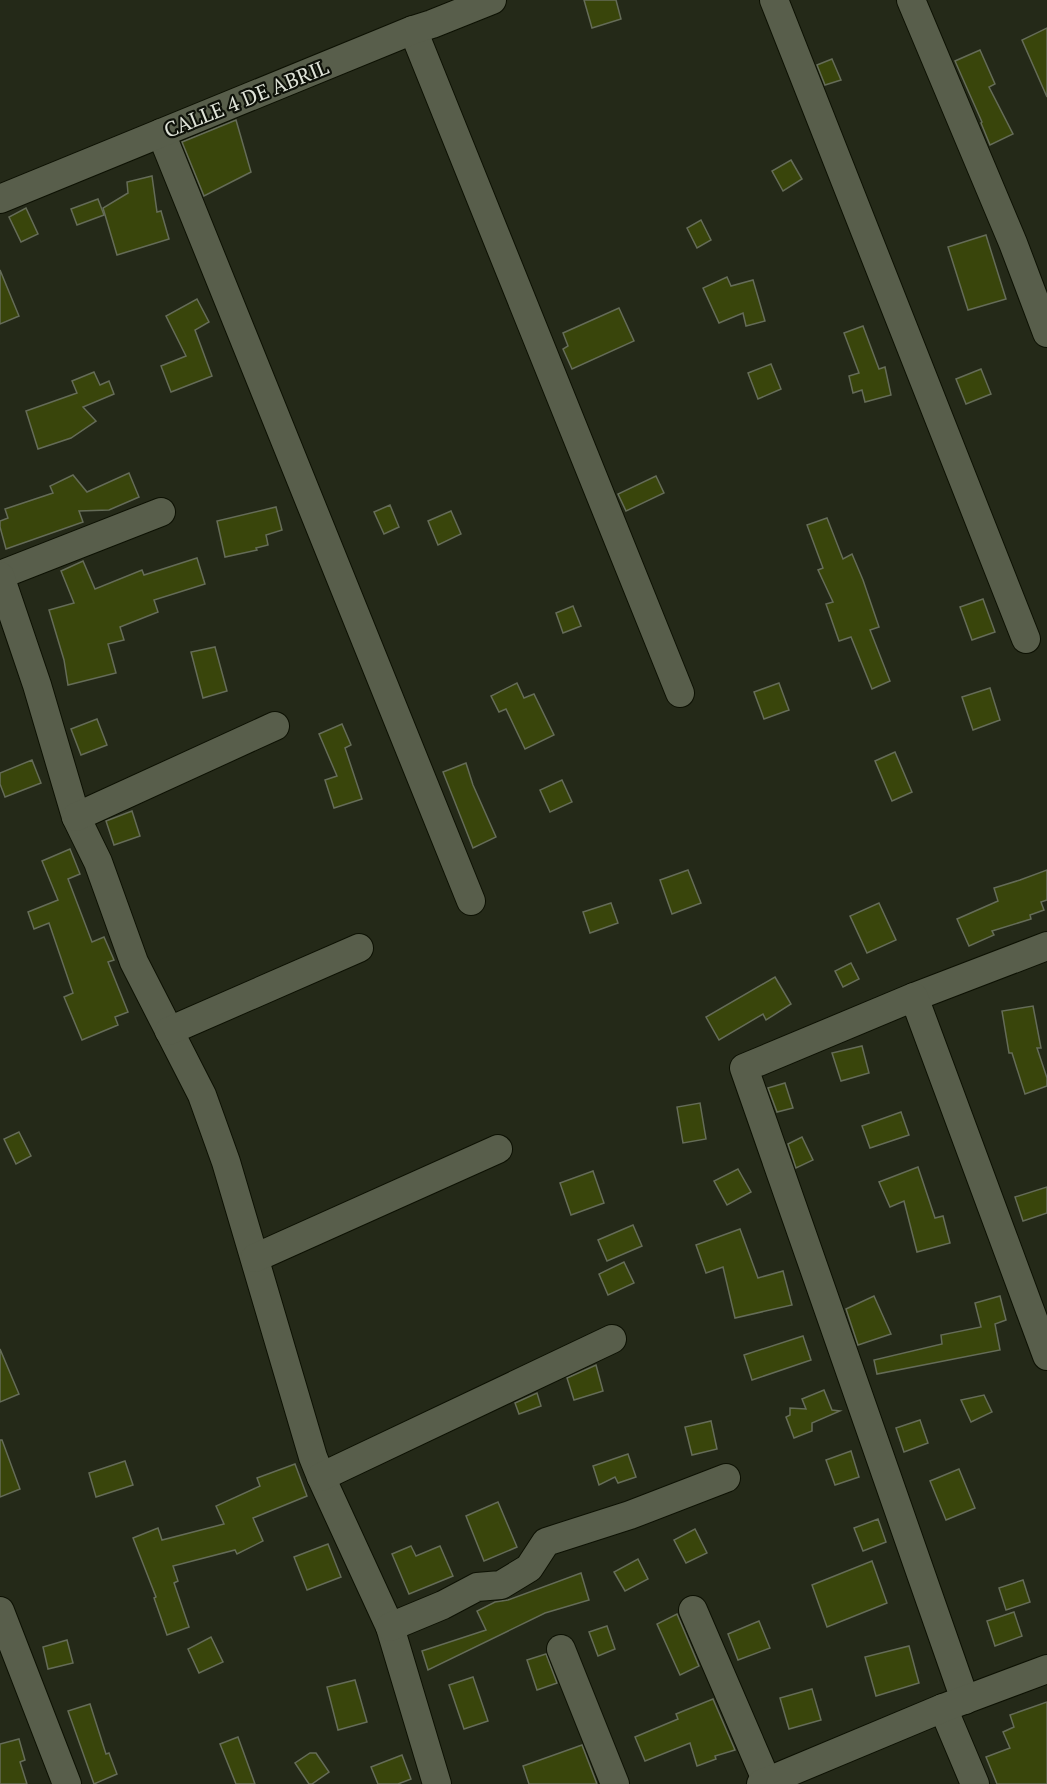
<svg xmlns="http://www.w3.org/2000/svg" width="1047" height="1784" font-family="'PT Serif',serif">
  <rect width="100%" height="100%" fill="#242918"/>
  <g fill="#39450b" stroke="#656c58" stroke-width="1.5">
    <polygon points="584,0 616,0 621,19 592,28"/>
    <polygon points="1047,28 1047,97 1022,40"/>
    <polygon points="980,50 995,84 989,87 1013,134 990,145 981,123 982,122 955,61"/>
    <polygon points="832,59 841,80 825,85 817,65"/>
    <polygon points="236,120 251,172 204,196 182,142"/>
    <polygon points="791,160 802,179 783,191 772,171"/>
    <polygon points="152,176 157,212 161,211 169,239 117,255 103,208 128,193 127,182"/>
    <polygon points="98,199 104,215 77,225 71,209"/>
    <polygon points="26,208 38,234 21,242 9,217"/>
    <polygon points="701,220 711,240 697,248 687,228"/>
    <polygon points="986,235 1006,299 968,310 948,247"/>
    <polygon points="0,270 19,316 0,324"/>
    <polygon points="727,277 731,286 753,280 765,321 746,326 743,313 719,323 703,288"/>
    <polygon points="197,299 209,322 195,330 212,376 171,392 161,366 186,356 166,316"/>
    <polygon points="619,308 634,341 572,369 563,349 568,346 563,333"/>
    <polygon points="863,326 879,369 885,367 891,395 865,402 862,390 853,393 849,376 859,373 844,333"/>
    <polygon points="771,364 781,389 758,399 748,373"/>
    <polygon points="981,369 991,394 966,404 956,379"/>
    <polygon points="94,372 100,385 109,381 114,394 83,407 96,421 71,438 38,449 26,411 77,393 72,381"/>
    <polygon points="129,473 139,497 109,510 79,511 83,522 6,549 0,527 0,521 8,518 5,509 53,493 50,486 73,475 87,492"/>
    <polygon points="656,476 664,493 626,511 618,494"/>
    <polygon points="390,505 399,527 384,534 374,512"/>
    <polygon points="276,507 282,530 266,535 268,545 256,548 257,550 225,557 217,521"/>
    <polygon points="451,511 461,534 438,545 428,521"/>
    <polygon points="827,518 843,559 852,554 863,580 879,627 870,630 890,681 872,689 851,637 839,641 826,604 833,602 818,570 823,568 807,525"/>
    <polygon points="197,558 205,584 154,600 158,612 120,627 124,640 108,644 116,673 68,685 64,660 49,610 74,603 61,571 83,561 95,589 142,570 144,575"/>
    <polygon points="983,599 995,632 972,640 960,607"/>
    <polygon points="573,606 581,626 563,633 556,613"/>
    <polygon points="215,647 227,691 203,698 191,652"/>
    <polygon points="517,683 524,698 534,694 554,735 525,749 506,709 499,712 491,696"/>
    <polygon points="779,683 789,710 764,719 754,692"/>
    <polygon points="990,688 1000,720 973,730 962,697"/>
    <polygon points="97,719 107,745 81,755 71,729"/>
    <polygon points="342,724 351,745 345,748 362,799 334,808 325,780 337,776 319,734"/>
    <polygon points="895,752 912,792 892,801 875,761"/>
    <polygon points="32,760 41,783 5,797 0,784 0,773"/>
    <polygon points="466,763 473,785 496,837 473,848 443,772"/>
    <polygon points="562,780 572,802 550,812 540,790"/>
    <polygon points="132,811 140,836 114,845 106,821"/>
    <polygon points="70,849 80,874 68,879 92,942 104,937 114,960 108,962 128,1012 115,1017 118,1025 82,1040 64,997 73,993 49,923 34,929 28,912 58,900 42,861"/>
    <polygon points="688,870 701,903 672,914 660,880"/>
    <polygon points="1047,870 1047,900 1041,902 1044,910 1030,915 1031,919 992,931 994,935 969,946 957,919 998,901 994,888 1020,880"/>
    <polygon points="611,903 618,923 590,933 583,912"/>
    <polygon points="879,903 896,940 867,953 850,916"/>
    <polygon points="851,963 859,979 843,987 835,971"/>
    <polygon points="775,977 791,1004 766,1020 763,1014 719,1040 706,1017"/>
    <polygon points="1033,1006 1041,1048 1037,1048 1047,1078 1047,1086 1025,1094 1012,1053 1009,1053 1002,1011"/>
    <polygon points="862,1046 869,1073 841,1081 832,1053"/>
    <polygon points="785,1083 793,1108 777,1112 768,1088"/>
    <polygon points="700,1103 706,1139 683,1143 677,1107"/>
    <polygon points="901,1112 909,1135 870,1148 862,1126"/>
    <polygon points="19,1132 31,1156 16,1164 4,1139"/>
    <polygon points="802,1137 813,1160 796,1168 788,1144"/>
    <polygon points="918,1167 935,1218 943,1216 950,1243 917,1252 904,1201 890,1207 879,1182"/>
    <polygon points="738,1169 751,1192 727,1205 714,1181"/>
    <polygon points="593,1171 604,1203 571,1215 560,1183"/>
    <polygon points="1047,1187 1047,1213 1023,1221 1015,1197"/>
    <polygon points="633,1225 642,1246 607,1261 598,1240"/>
    <polygon points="740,1229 758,1278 783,1271 792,1305 735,1318 723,1267 706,1273 696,1245"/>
    <polygon points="624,1262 634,1283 608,1295 599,1274"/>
    <polygon points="874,1296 891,1334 858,1345 846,1309"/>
    <polygon points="1000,1296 1006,1320 995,1324 1000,1350 877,1374 874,1360 942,1344 941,1335 981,1327 975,1303"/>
    <polygon points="803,1336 811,1360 752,1380 744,1355"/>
    <polygon points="0,1349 19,1394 0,1402"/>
    <polygon points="596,1365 603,1391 574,1400 567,1378"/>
    <polygon points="824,1390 832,1410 840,1411 812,1423 812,1431 794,1438 786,1417 790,1415 790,1408 806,1409 802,1399"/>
    <polygon points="537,1393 541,1406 519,1414 515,1403"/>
    <polygon points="984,1395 992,1412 971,1422 961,1400"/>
    <polygon points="920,1420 928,1443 904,1452 896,1428"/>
    <polygon points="711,1421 717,1449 692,1455 685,1427"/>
    <polygon points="0,1440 2,1440 20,1489 0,1497"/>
    <polygon points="851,1451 859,1477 835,1485 826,1460"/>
    <polygon points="628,1454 636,1477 618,1483 615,1477 599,1485 593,1466"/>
    <polygon points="125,1461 133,1485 96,1497 89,1473"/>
    <polygon points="295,1464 307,1496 253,1518 263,1541 237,1554 235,1550 173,1566 178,1581 174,1583 189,1627 167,1635 154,1598 156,1597 133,1538 158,1528 162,1540 224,1524 216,1506 260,1486 257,1478"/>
    <polygon points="959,1469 975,1508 946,1520 930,1481"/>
    <polygon points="498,1502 517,1547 484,1561 466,1516"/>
    <polygon points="878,1519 886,1542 863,1551 854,1528"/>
    <polygon points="695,1529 707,1553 686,1563 674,1540"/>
    <polygon points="328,1544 341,1577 307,1590 294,1557"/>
    <polygon points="411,1546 416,1556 440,1546 453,1576 409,1594 392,1554"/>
    <polygon points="638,1559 648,1579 625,1591 614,1572"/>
    <polygon points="872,1561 887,1603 827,1627 812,1585"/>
    <polygon points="581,1573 589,1600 545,1613 428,1670 422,1651 486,1630 477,1611 495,1602 508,1600"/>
    <polygon points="1023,1580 1030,1602 1006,1610 999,1588"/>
    <polygon points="1014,1612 1022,1636 995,1646 987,1621"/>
    <polygon points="677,1614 699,1666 680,1675 657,1624"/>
    <polygon points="759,1621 770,1648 738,1660 728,1634"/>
    <polygon points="607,1626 615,1649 598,1656 589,1632"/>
    <polygon points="211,1637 223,1662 199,1673 188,1649"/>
    <polygon points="67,1640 73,1663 48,1669 43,1647"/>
    <polygon points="909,1646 919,1683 876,1696 865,1657"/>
    <polygon points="546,1654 557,1683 537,1690 527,1660"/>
    <polygon points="473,1677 488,1721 464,1729 449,1685"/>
    <polygon points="355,1680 367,1722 338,1730 327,1687"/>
    <polygon points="812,1689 821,1720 789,1729 780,1698"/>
    <polygon points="713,1699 735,1750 715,1756 716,1759 697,1766 690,1743 645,1761 635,1737 678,1719 676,1714"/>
    <polygon points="1047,1702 1047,1784 997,1784 986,1757 1010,1748 1003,1732 1014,1727 1010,1715"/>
    <polygon points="90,1704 106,1754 109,1753 117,1774 94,1784 68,1711"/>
    <polygon points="238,1737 255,1784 236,1784 220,1744"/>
    <polygon points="19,1739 25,1760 20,1762 27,1784 0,1784 0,1744"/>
    <polygon points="582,1745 597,1784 529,1784 523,1766"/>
    <polygon points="310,1753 316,1753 329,1772 312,1784 309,1784 295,1763"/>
    <polygon points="402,1755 411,1779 398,1784 378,1784 371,1767"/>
  </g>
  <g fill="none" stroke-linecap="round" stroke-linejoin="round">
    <g stroke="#0d1103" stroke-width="30">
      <g id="minor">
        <polyline points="774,0 1026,639"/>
        <polyline points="911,0 1013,243 1047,333"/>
        <polyline points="413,30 680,693"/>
        <polyline points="161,133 471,901"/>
        <polyline points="0,199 413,30 432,24 492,0"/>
        <polyline points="0,575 161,512"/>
        <polyline points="0,576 37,685 76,817 98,862 134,962 202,1095 226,1162 313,1457 321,1477 390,1627 437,1784"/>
        <polyline points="76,817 275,726"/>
        <polyline points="914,997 1047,946"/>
        <polyline points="169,1031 359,948"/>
        <polyline points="255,1258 498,1149"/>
        <polyline points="321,1477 612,1339"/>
        <polyline points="693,1610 767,1782"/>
        <polyline points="0,1611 67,1784"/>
        <polyline points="390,1627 443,1605 477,1587 501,1585 529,1568 546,1542 630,1515 726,1478"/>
        <polyline points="561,1649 615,1784"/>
        <polyline points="965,1700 744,1068 914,997 1047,1356"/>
        <polyline points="943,1708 975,1784"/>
        <polyline points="761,1784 943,1708 1047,1669"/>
      </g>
    </g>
    <use href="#minor" stroke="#585e4b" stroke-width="28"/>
  </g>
  <g text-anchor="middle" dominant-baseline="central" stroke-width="4.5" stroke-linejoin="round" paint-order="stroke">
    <g font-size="21" fill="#dfe3d8" stroke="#0e1109">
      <text transform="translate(246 98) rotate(-22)">CALLE 4 DE ABRIL</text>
    </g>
  </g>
</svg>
